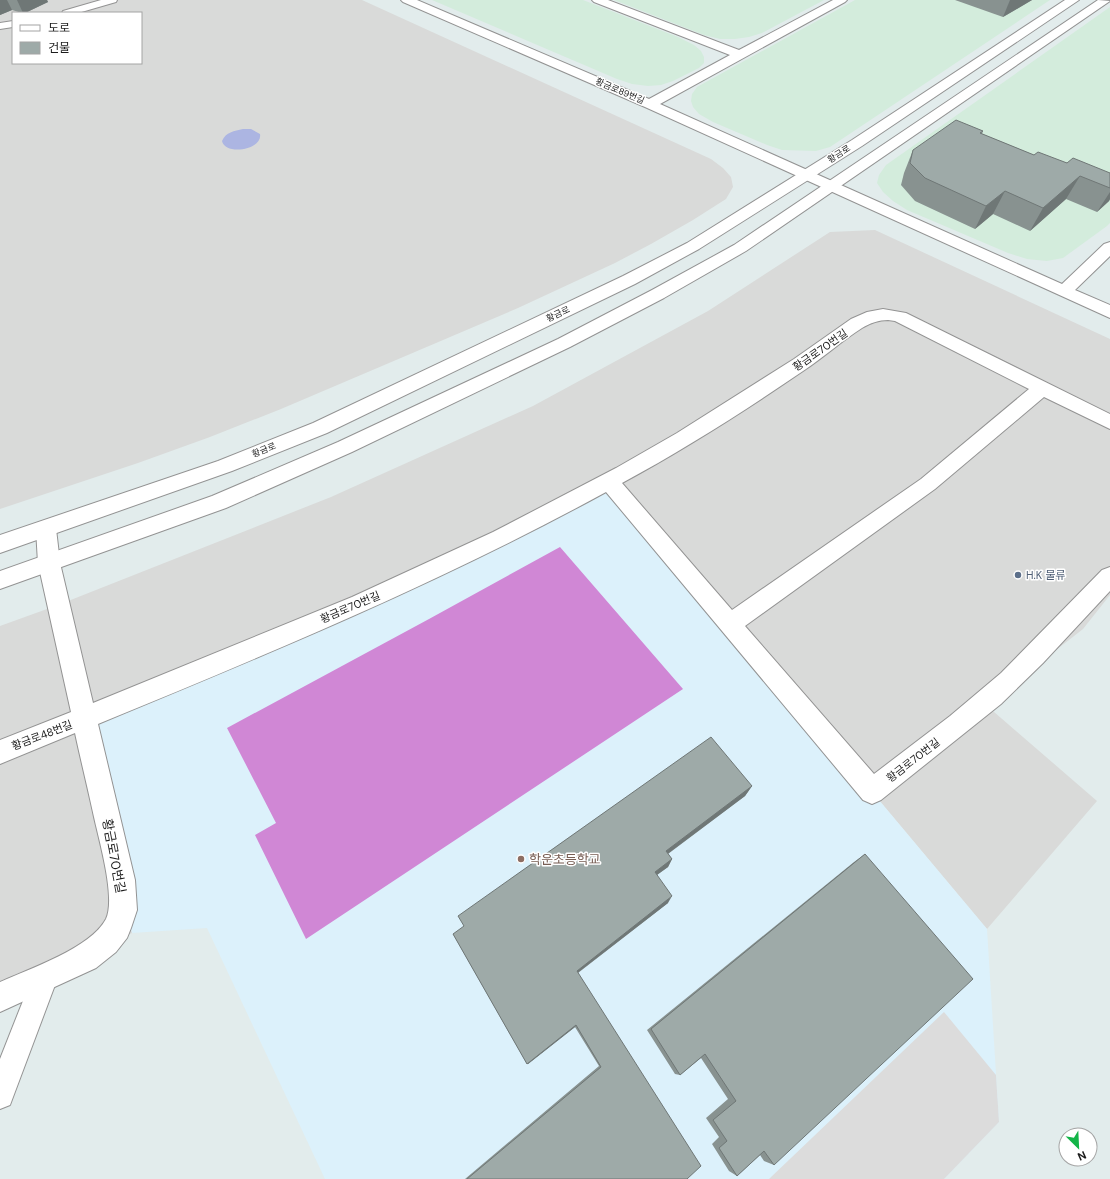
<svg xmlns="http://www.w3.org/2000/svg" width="1110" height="1179" font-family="'DM Sans','Noto Sans KR',sans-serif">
  <rect width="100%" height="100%" fill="#e2ecec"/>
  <g fill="#d9dad9" fill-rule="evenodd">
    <path d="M0,0h362l349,159 12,9 8,9 2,10 -7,12 -33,21 -42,24 -36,19 -97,45 -237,101 -71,28 -72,26 -138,46zM13,13h128v50h-128z"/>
    <polygon points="875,230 1110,339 1110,595 1083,629 986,705 1097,801 987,929 615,485 83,719 132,933 0,1000 0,626 58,605 331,497 533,406 708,311 830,232"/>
  </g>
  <g fill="#d3ecdc">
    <polygon points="432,0 583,0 678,37 694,45 701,51 704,57 704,63 699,68 673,81 661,85 648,86 632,84 617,79"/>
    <polygon points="614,0 824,0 762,33 749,37 735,39 720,39 704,35"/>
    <polygon points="855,0 1050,0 830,147 816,151 782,150 767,145 713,122 699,114 693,107 691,101 692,94 697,87"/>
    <polygon points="1110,7 1110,223 1107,226 1063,258 1047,261 1027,259 1008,253 907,210 893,201 883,192 877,183 879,175 886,165"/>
  </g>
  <polygon fill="#dcf1fb" points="615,485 987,929 999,1122 944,1179 325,1179 207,928 132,933 83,719"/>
  <path fill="#acb5e2" d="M243,129h8l9,5c3,16 -35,22 -38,7 4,-9 12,-10 21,-12z"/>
  <polygon fill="#d087d5" points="560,547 683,689 306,939 255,835 276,823 227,728 429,619"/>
  <polygon fill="#dcdcdc" points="944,1012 996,1075 999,1122 944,1179 769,1179"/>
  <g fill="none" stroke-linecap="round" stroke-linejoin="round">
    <g stroke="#939393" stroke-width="2">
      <g id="service">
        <polygon points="101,0 117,0 116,2 78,13 62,13 63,11"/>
        <polygon points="13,21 13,27 0,29 0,23"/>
        <polygon points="45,964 54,968 58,977 10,1105 0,1109 0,1059 36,968"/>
      </g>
    </g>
    <g stroke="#939393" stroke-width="2">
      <g id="minor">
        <polygon points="401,0 417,0 649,99 730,55 594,2 592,0 608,0 739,50 833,0 847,0 845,2 660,104 1062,284 1104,244 1110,242 1110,256 1075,290 1110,305 1110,318 645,107 403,2"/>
        <path d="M883,309l23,4 204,101v15l-66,-32 -109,92 -190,137 129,148 76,-58 51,-43 101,-103 8,-3v24l-67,72 -42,41 -120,96 -9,4 -9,-4 -257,-308c-164,90 -336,161 -508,232l37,156 2,30 -6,18 -4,10 -11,14 -20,16 -96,44v-30c29,-13 91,-34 106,-63 10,-21 -7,-79 -12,-102 -6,-28 -13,-56 -19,-84l-75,31v-24l71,-28 -33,-149 -2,-34 3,-6 7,-2 7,2 3,6 4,34 33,140 259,-106 141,-65 123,-64 61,-35 117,-74 57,-40 16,-7zM888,320l7,1 134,68 -108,90 -189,131 -110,-127c63,-34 124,-73 184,-114 19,-13 37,-29 56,-41 8,-5 17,-8 26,-8z"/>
      </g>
    </g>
    <g stroke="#939393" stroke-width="2">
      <g id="tertiary">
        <polygon points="1065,0 1079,0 862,146 699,249 635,284 327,433 232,471 0,553 0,535 218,461 313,423 623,276 687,243 852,140"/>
        <polygon points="1098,0 1110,1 746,251 664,298 570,347 352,452 226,508 0,589 0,571 212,496 338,442 558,339 652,290 734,245"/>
      </g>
    </g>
    <use href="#service" fill="#fff" fill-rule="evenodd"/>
    <use href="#minor" fill="#fff" fill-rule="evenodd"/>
    <use href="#tertiary" fill="#fff" fill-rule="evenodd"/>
  </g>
  <g fill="#889290">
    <polygon points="0,0 47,0 48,2 25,13 22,13 12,10 0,15"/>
    <polygon points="955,0 1032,0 1003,17"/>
    <polygon points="983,131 982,134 1034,155 1110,173 1110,199 1109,201 1097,212 1066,199 1030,231 993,214 975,229 915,201 901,185 904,173 913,150"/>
    <polygon points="752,786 745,796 668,854 672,859 668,867 657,875 668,903 578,973 687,1179 465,1179 599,1066 575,1027 528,1064 527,1064 453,934"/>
    <polygon points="865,854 774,1165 764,1161 760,1155 737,1176 729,1171 712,1144 719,1137 706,1118 728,1099 701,1058 680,1075 675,1074 647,1030 854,862"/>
  </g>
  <g fill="#6f7776">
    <polygon points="0,0 7,0 12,10 0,15"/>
    <polygon points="17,0 47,0 48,2 25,13 23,13"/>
    <polygon points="1010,0 1032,0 1003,17"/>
    <polygon points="1080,176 1066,199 1030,231 1043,208"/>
    <polygon points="1005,191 993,214 975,229 986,206"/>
    <polygon points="1110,192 1110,199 1109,201 1097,212"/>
    <polygon points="752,786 745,796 662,858 666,851"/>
    <polygon points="672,859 668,867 651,879 655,872"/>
    <polygon points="672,896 668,903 576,974 577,971"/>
    <polygon points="576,1025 575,1027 528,1064 527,1064"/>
  </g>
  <g fill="#9eaaa8" stroke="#6f7776">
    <polygon points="956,120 983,131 980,133 1034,155 1038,152 1067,163 1073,158 1110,173 1110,188 1080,176 1043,208 1005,191 986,206 925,178 910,163 913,150"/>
    <polygon points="711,737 752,786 666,851 672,859 655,872 672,896 577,971 701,1166 687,1179 467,1179 601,1067 576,1025 527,1064 453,934 464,926 458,916"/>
    <polygon points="865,854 973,979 774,1165 764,1151 737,1176 719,1148 727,1141 713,1120 736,1101 705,1054 680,1075 651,1029"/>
  </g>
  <circle fill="#5c6f8a" stroke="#fff" stroke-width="1.5" cx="1018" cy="575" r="4"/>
  <circle fill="#8d6e63" stroke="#fff" stroke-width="1.5" cx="521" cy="859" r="4"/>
  <g text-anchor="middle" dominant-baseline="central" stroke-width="3" stroke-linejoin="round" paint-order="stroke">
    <g font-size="9" fill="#1c1c1c" stroke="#fff">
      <text transform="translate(620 91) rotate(23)">황금로89번길</text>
      <text transform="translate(839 154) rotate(-32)">황금로</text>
      <text transform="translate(558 314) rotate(-25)">황금로</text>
      <text transform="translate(264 450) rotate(-22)">황금로</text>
    </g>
    <g font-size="11" fill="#1c1c1c" stroke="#fff">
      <text transform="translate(820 350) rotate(-35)">황금로70번길</text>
      <text transform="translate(350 607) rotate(-23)">황금로70번길</text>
      <text transform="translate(42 735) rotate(-21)">황금로48번길</text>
      <text transform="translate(913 760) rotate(-38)">황금로70번길</text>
    </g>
    <g font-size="11" fill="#4e5e75" stroke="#fff" text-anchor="start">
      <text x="1026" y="575">H.K 물류</text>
    </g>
    <g font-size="13" fill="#1c1c1c" stroke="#fff">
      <text transform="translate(114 856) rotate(79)">황금로70번길</text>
    </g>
    <g font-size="13" fill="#785e54" stroke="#fff" text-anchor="start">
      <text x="529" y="859">학운초등학교</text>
    </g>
  </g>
  <rect x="12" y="12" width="130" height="52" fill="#ffffff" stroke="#a4a4a4"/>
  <rect x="20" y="25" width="20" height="6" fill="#ffffff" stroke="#a4a4a4"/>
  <text x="48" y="32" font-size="12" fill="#1c1c1c">도로</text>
  <rect x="20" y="42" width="20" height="12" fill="#9eaaa8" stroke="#a4a4a4"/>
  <text x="48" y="52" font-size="12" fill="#1c1c1c">건물</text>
  <g transform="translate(1078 1147) rotate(156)"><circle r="19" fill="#ffffff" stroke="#a4a4a4"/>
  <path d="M0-3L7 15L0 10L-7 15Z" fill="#13b548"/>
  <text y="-6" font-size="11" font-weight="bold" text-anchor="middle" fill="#1c1c1c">N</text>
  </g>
</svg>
